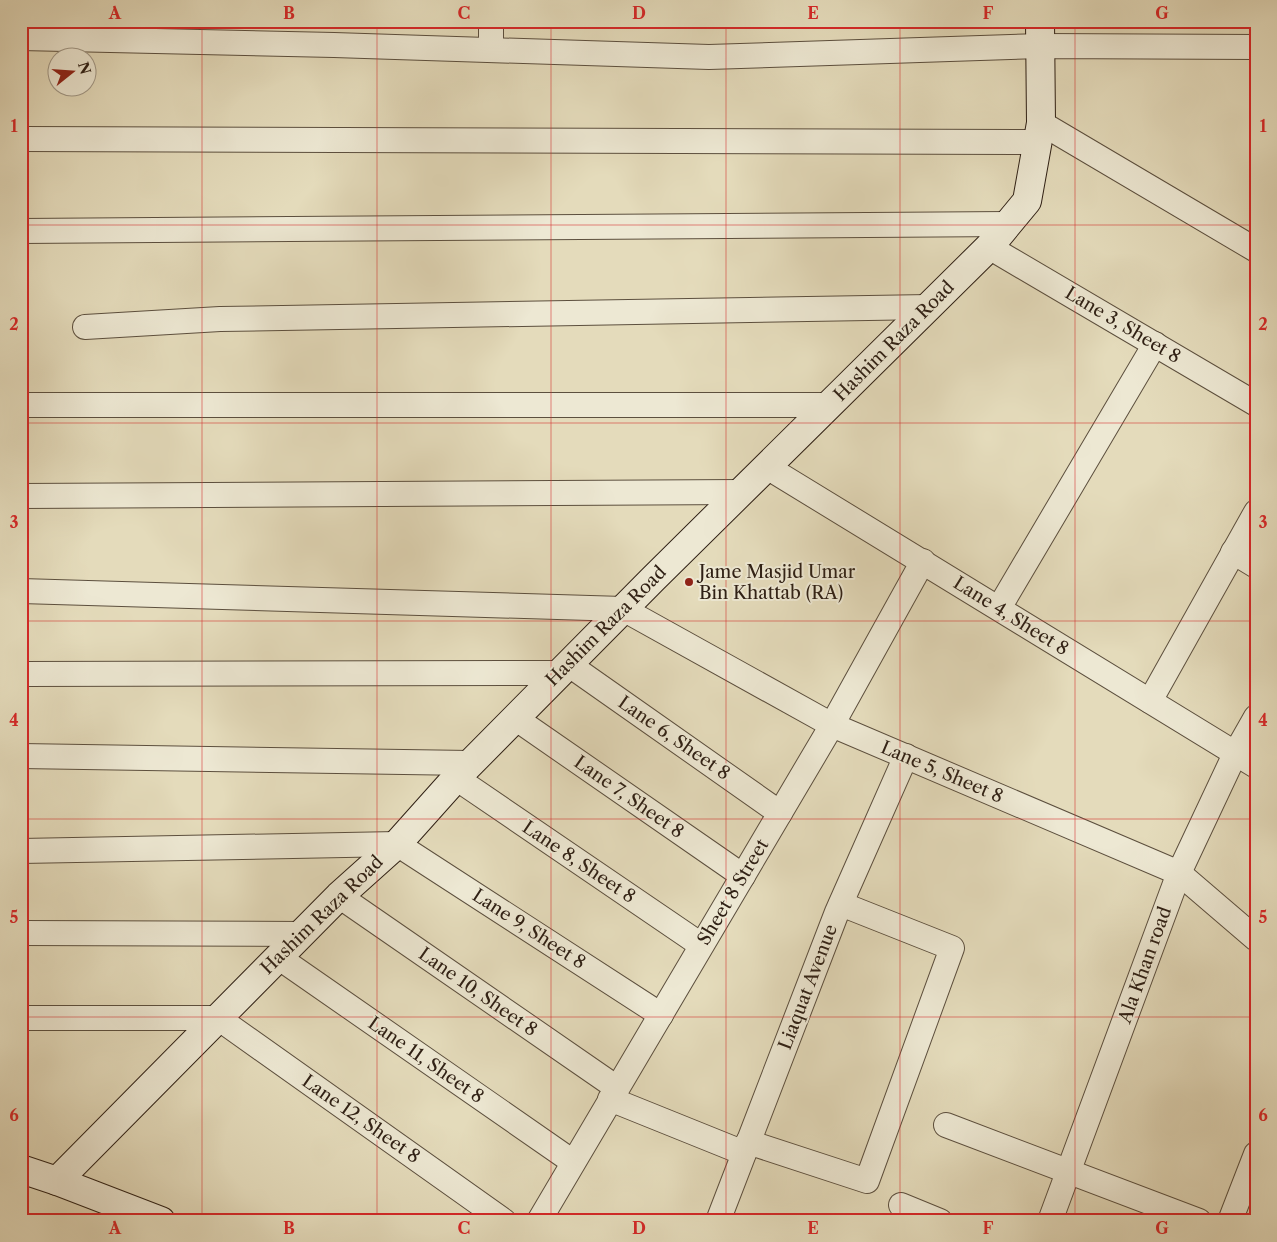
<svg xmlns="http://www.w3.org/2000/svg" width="1277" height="1242" font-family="'Libre Caslon Text',serif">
  <rect width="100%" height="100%" fill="#e4dbbb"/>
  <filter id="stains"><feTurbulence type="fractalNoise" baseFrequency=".004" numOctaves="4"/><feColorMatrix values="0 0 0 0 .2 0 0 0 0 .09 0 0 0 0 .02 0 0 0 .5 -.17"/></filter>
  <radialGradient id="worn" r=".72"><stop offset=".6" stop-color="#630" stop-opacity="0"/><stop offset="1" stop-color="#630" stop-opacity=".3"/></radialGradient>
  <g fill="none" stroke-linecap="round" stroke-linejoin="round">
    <g stroke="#5c4f3e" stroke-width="26">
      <g id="street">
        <polyline points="21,38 334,45 709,57 1041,46 1256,47"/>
        <polyline points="491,50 491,21"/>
        <polyline points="1041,123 1256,250"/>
        <polyline points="21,139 1038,142"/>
        <polyline points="21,231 1008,224"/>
        <polyline points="989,247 1256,404"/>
        <polyline points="85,327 220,319 929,307"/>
        <polyline points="21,405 829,405"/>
        <polyline points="767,467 1256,766"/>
        <polyline points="21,496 741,492"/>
        <polyline points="1233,552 1256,566"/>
        <polyline points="21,591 623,609 832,725 1179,873 1256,939"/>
        <polyline points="999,608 1155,344"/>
        <polyline points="568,664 780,813"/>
        <polyline points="21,674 560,673"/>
        <polyline points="1150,701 1256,512"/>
        <polyline points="515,718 743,876"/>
        <polyline points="21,756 470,763"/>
        <polyline points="456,778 701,945"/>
        <polyline points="21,851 397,844 661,1015"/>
        <polyline points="339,896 617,1088"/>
        <polyline points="21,933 302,934"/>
        <polyline points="278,957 573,1162"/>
        <polyline points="21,1018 218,1018 504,1221"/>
        <polyline points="610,1099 744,1153"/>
        <polyline points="946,1125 1199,1221"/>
        <polyline points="748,1142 867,1181 952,948 841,904"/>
        <polyline points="901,1205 940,1221"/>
        <polyline points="539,1221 832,725 923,561"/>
        <polyline points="718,1221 837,912 906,756"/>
        <polyline points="1050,1221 1179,873 1235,754 1256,717"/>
        <polyline points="1230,1221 1256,1154"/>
      </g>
    </g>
    <g stroke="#2f2015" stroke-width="30">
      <g id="secondary">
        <polyline points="21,1169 57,1181 161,1221"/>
        <polyline points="57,1181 339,896 397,844 456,778 653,579 989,247 1027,201 1041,123 1040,21"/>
      </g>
    </g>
    <use href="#street" stroke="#ede8d3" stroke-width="24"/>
    <use href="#secondary" stroke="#ede8d3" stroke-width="28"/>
  </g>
  <path fill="none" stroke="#d62828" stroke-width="1" stroke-opacity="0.55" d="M202,21v1200M377,21v1200M551,21v1200M726,21v1200M900,21v1200M1075,21v1200M21,225h1235M21,423h1235M21,621h1235M21,819h1235M21,1017h1235"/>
  <circle fill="#8f2418" stroke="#ede8d3" stroke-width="2" cx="689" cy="582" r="5"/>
  <g text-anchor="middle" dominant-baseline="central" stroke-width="4" stroke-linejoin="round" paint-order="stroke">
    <g font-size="18" fill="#2f2015" stroke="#ede8d3">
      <text transform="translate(1123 325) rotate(31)">Lane 3, Sheet 8</text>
      <text transform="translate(894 341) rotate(-45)">Hashim Raza Road</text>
      <text transform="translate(1011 616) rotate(32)">Lane 4, Sheet 8</text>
      <text transform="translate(606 626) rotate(-45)">Hashim Raza Road</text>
      <text transform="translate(674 738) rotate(35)">Lane 6, Sheet 8</text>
      <text transform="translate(942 772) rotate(23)">Lane 5, Sheet 8</text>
      <text transform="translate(629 797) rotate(35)">Lane 7, Sheet 8</text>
      <text transform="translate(579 862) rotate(34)">Lane 8, Sheet 8</text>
      <text transform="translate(733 892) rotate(-59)">Sheet 8 Street</text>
      <text transform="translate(322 915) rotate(-44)">Hashim Raza Road</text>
      <text transform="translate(529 929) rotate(33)">Lane 9, Sheet 8</text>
      <text transform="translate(1145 965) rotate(-70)">Ala Khan road</text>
      <text transform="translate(808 987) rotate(-69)">Liaquat Avenue</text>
      <text transform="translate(478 992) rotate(35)">Lane 10, Sheet 8</text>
      <text transform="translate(426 1060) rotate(35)">Lane 11, Sheet 8</text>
      <text transform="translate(361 1119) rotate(35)">Lane 12, Sheet 8</text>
    </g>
    <g font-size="18" fill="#2f2015" stroke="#ede8d3" text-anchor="start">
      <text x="699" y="572">Jame Masjid Umar<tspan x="699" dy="21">Bin Khattab (RA)</tspan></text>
    </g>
  </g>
  <rect width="1277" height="1242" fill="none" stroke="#e4dbbb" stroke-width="55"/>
  <g transform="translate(72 72) rotate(73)"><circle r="24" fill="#ede8d3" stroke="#a19887"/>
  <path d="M0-4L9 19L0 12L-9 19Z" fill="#8f2418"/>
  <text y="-8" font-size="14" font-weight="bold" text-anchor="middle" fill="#2f2015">N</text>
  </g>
  <rect x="28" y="28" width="1222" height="1186" fill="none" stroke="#d62828" stroke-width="2"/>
  <g font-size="16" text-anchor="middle" font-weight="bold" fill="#d62828">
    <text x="115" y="19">A</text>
    <text x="289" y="19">B</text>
    <text x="464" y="19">C</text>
    <text x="639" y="19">D</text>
    <text x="813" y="19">E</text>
    <text x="988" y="19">F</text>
    <text x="1162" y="19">G</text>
    <text x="14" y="132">1</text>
    <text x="1263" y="132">1</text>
    <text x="14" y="330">2</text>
    <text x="1263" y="330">2</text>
    <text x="14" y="528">3</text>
    <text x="1263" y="528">3</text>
    <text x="14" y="726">4</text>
    <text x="1263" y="726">4</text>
    <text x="14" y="923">5</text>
    <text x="1263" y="923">5</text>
    <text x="14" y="1121">6</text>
    <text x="1263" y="1121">6</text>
    <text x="115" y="1234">A</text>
    <text x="289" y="1234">B</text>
    <text x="464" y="1234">C</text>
    <text x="639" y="1234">D</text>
    <text x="813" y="1234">E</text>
    <text x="988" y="1234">F</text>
    <text x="1162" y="1234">G</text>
  </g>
  <rect width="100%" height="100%" filter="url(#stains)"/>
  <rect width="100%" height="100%" fill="url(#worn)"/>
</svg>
